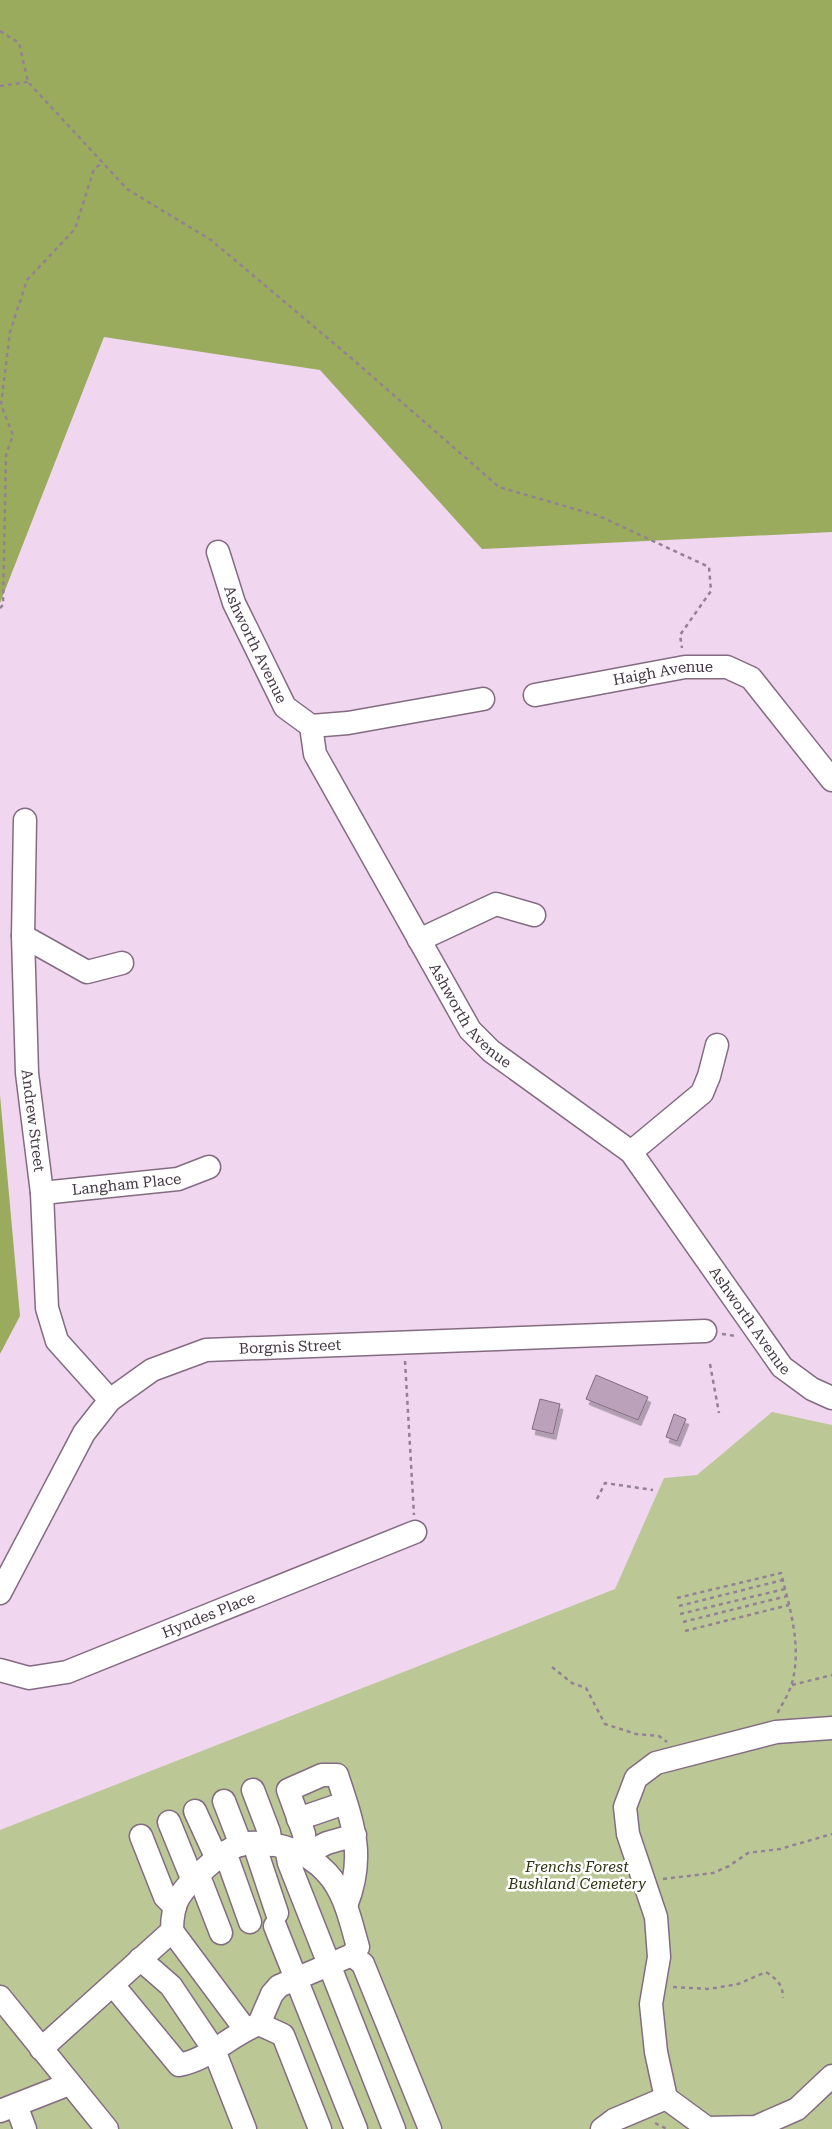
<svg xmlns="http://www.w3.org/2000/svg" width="832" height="2129" font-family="'Roboto Serif',serif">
  <defs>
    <filter id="shadow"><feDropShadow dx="3" dy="5.5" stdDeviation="0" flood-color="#0004"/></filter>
  </defs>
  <rect width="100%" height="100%" fill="#f0d6ef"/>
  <polygon fill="#bbc896" points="772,1412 832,1425 832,2129 0,2129 0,1830 615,1589 664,1478 697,1475"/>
  <g fill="#9aab5d">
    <polygon points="0,0 832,0 832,532 482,549 320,370 104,337 0,603"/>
    <polygon points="0,1095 20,1316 0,1354"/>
  </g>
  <g fill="#bba2ba" stroke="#826b81" filter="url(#shadow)">
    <polygon points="596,1375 648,1397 638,1420 586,1399"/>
    <polygon points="540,1399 560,1404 553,1434 532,1429"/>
    <polygon points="674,1414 686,1419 677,1441 666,1437"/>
  </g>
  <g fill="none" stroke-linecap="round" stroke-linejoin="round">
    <g stroke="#836c82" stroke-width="25">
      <g id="minor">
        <path id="s1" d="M218,552l16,51 51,104 26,19 4,28 155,276 21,21 140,101 151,215 30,22 20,9"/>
        <path id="s2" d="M535,695l150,-28h42l24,11 81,102"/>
        <polyline points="311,726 348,723 483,699"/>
        <path id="s3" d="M25,820l-2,116 4,137 15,120 5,115 10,33 53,59"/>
        <polyline points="23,936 87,972 122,963"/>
        <polyline points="419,940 496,904 534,915"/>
        <polyline points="631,1152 702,1093 709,1076 717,1045"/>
        <path id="s4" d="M42,1193l136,-14 31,-12"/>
        <path id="s5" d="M0,1593l84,-160 26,-33 42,-30 54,-20 499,-19"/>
        <path id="s6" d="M0,1670l29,8 38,-6 348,-140"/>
        <polyline points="832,1728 776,1732 656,1763 636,1778 625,1807 628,1834 656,1917 659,1957 651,2004 656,2052 666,2098 707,2128 756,2127 797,2109 832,2076"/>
        <polyline points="253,1790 269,1832 271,1845"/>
        <polyline points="224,1801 241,1845"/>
        <polyline points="195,1811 217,1859"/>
        <polyline points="298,1819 345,1803"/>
        <polyline points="169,1822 193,1881"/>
        <polyline points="141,1836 165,1897 175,1907"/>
        <polyline points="254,1844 277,1913"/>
        <polyline points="286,1848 289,1863 394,2129"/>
        <polyline points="225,1852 250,1922"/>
        <polyline points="196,1878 202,1884 221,1933"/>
        <path d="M346,1906c20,-50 7,-82 -9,-131h-15l-34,15 16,44 1,20 22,-11 28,-8"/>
        <polyline points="275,1926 356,2129"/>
        <polyline points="172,1931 245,2029"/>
        <polyline points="352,1955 363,1964 430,2129"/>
        <polyline points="140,1959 171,1986 214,2050 245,2129"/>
        <polyline points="0,1997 107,2129"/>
        <polyline points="259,2024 283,2035 320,2129"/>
        <path d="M41,2049l131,-118c0,-11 1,-24 7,-34 10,-16 48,-52 68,-54 29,-2 60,8 80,30 18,19 24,50 31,74l-6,8 -73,31 -7,8 -13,30c-29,11 -49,35 -80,41l-66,-80"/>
        <polyline points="16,2105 25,2129"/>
        <polyline points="0,2111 69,2084"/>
        <polyline points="602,2129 614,2120 666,2098"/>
      </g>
    </g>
    <g stroke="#948293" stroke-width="2.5" stroke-dasharray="4 4" stroke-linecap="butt">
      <polyline points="0,31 19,43 28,82 127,189 211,240 350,357 499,487 599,516 709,567 711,591 680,635 682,648"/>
      <polyline points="0,86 28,82"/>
      <polyline points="0,608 3,605 6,455 13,435 1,405 10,332 27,280 75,229 94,169 103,162"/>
      <polyline points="722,1334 736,1336"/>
      <polyline points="405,1361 414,1515"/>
      <polyline points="710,1364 719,1413"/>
      <polyline points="597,1499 605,1483 653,1490"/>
      <path d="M677,1598l104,-25c9,36 21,73 11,110 -3,11 -10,21 -15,31"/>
      <polyline points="679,1606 783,1580"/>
      <polyline points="680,1614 785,1589"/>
      <polyline points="683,1622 787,1596"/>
      <polyline points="685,1631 789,1605"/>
      <polyline points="552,1667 572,1683 586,1688 605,1724 636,1734 659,1736 667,1742"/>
      <polyline points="792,1685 832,1675"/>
      <polyline points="663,1879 713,1873 729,1866 748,1853 780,1849 832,1834"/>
      <path d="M673,1987l36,2 29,-5 28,-12c11,7 17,13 17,26"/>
      <polyline points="655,2123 667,2129"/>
    </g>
    <use href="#minor" stroke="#fff" stroke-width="22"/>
  </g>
  <g text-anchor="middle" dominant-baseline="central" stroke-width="5" stroke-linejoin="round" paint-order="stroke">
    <g font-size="15" fill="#433842" stroke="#fff">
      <text stroke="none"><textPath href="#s1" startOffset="100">Ashworth Avenue</textPath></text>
      <text stroke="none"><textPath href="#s2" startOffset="130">Haigh Avenue</textPath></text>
      <text stroke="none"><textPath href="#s1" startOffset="535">Ashworth Avenue</textPath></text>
      <text stroke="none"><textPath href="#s3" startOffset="301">Andrew Street</textPath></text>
      <text stroke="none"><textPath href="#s4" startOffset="85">Langham Place</textPath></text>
      <text stroke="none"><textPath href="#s1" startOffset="955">Ashworth Avenue</textPath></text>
      <text stroke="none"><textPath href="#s5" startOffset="416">Borgnis Street</textPath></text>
      <text stroke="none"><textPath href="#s6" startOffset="221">Hyndes Place</textPath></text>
    </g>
    <g font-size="15" font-style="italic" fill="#2e3513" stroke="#fff">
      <text x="577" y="1867">Frenchs Forest<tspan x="577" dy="17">Bushland Cemetery</tspan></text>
    </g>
  </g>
</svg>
